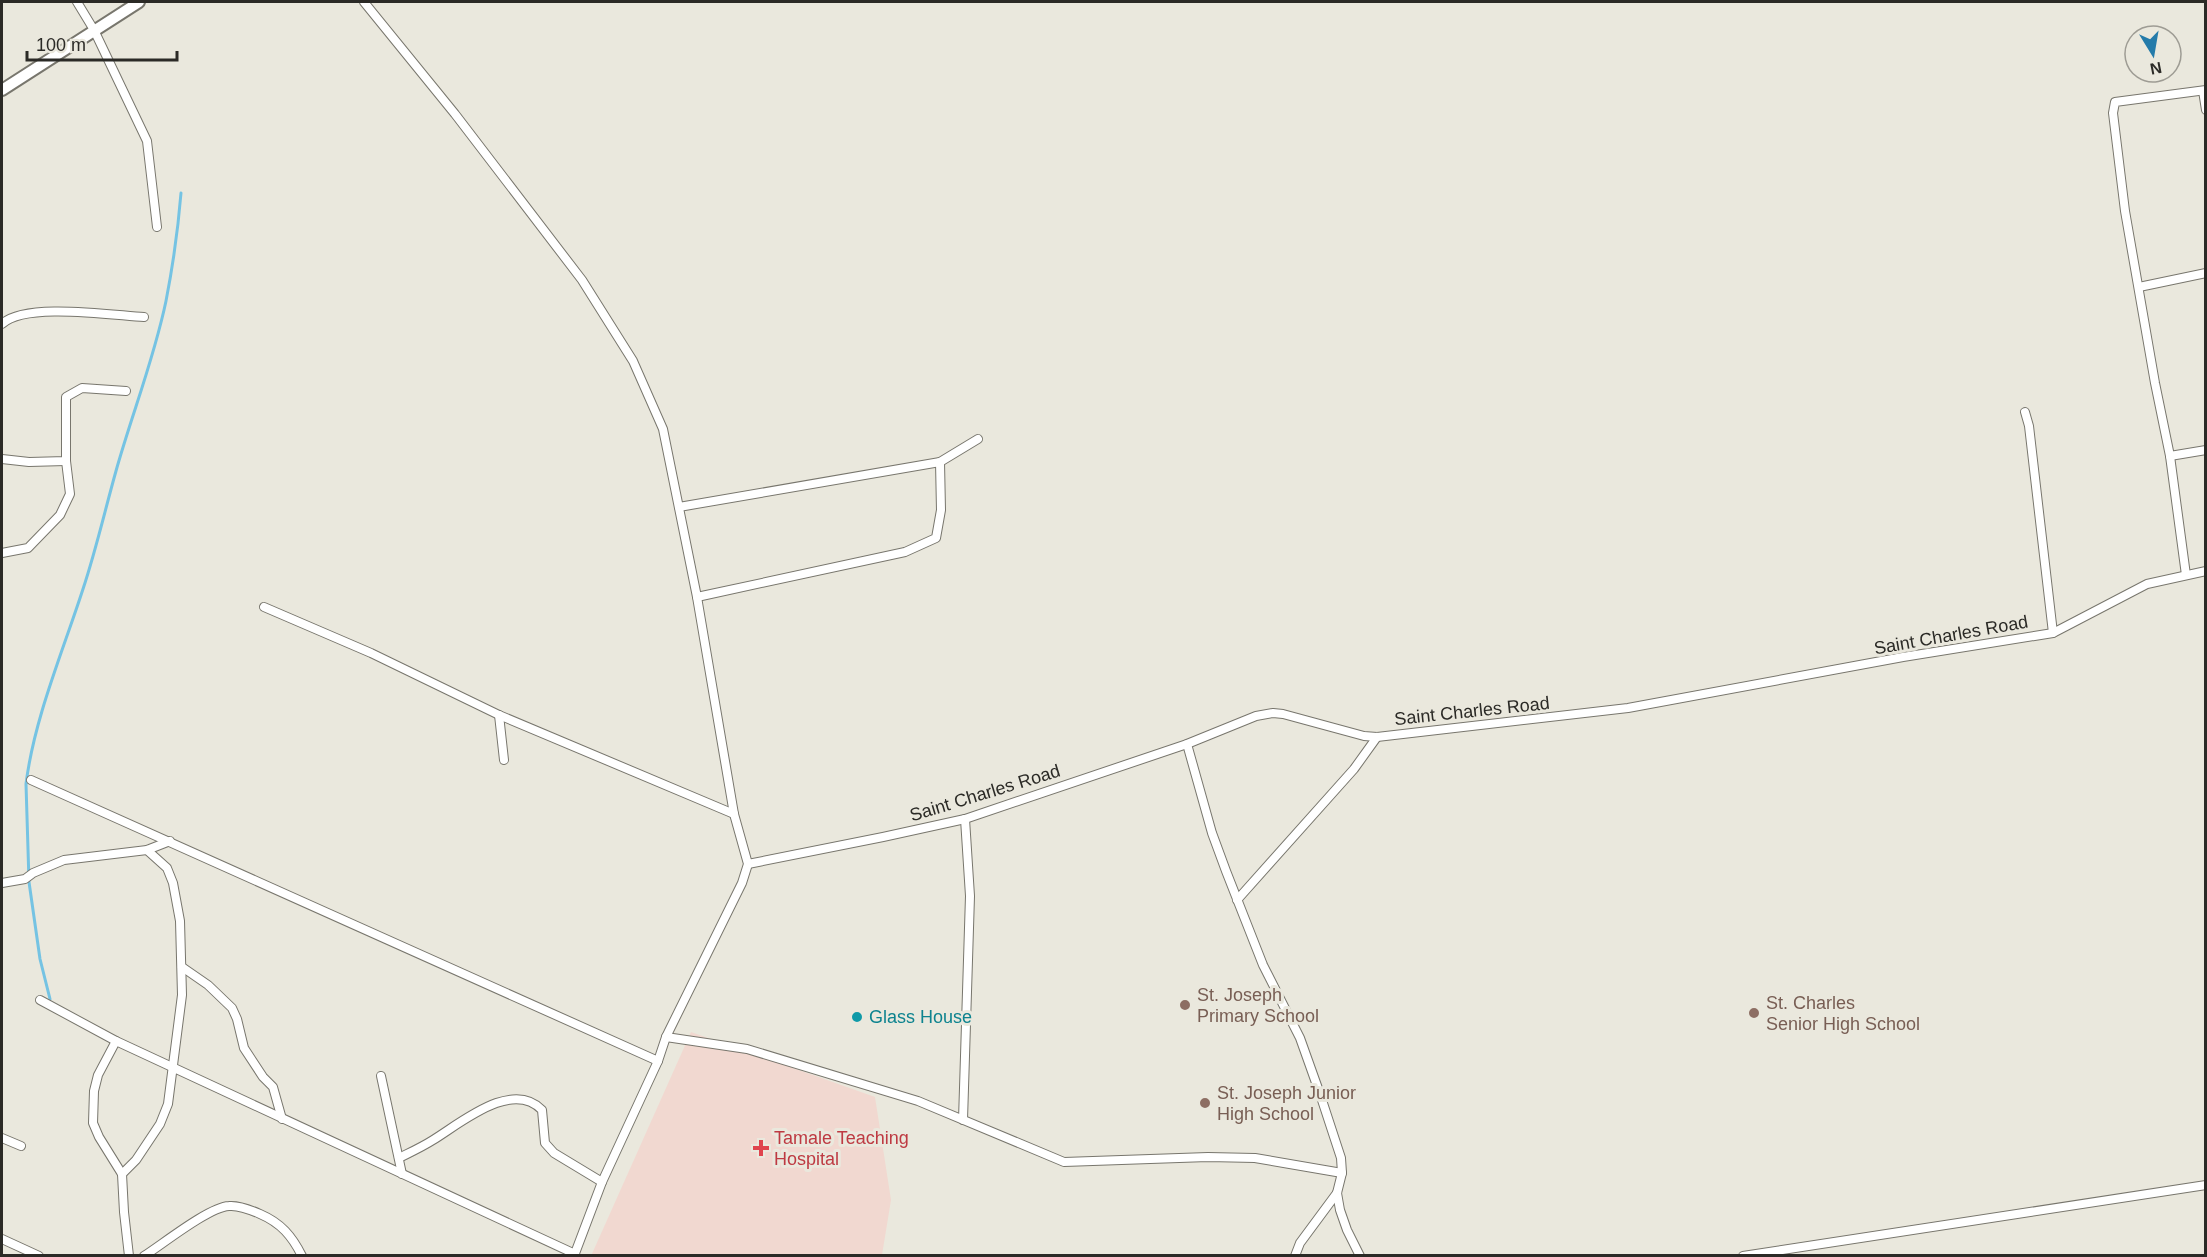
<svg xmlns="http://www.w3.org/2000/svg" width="2207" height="1257" font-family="Arial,sans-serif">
  <rect width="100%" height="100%" fill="#eae8dd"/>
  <polygon fill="#f1d8d0" points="691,1032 875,1097 891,1200 882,1255 591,1256"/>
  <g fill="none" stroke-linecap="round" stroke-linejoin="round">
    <path stroke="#75c3e3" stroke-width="3" d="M50,999l-10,-40 -11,-77 -3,-98c8,-65 37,-133 57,-195 13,-39 22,-79 33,-118 16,-57 38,-112 50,-170 7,-36 12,-71 15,-108"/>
    <g stroke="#78766d" stroke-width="10">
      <g id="minor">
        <polyline points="77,2 94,30 147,141 157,227"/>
        <polyline points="364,2 455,114 582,280 633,361 663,429 697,597 734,814 748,864 742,883 666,1037 658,1061 602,1182 574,1256"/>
        <polyline points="2203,91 2206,110"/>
        <polyline points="2139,287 2206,273"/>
        <path d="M2,324c22,-22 109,-9 142,-7"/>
        <polyline points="2025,412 2029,426 2053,633"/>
        <polyline points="2170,456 2206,450"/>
        <polyline points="2,459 29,462 66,461 66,397 82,388 126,391"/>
        <polyline points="679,507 940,462 978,439"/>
        <polyline points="2,553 28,548 60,515 70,494 66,461"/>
        <polyline points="2186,575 2170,456 2155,383 2125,211 2113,113 2115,102 2206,90"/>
        <polyline points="697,597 905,552 936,538 941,510 940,462"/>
        <polyline points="264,607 371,653 499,715 734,814"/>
        <polyline points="499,715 504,760"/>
        <polyline points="1187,744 1212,833 1226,871 1263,965 1300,1038 1320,1094 1341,1158 1342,1173 1337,1193 1340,1210 1347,1230 1360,1256"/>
        <polyline points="31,780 658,1061"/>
        <polyline points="748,864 883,837 965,819 1187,744 1256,716 1273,713 1283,714 1364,736 1377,737 1628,708 1903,657 2053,633 2147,584 2206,571"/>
        <polyline points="2,883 25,879 33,873 64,860 147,850 170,841"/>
        <polyline points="1237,900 1354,769 1377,737"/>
        <polyline points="182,967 208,985 232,1008 237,1019 244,1048 263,1077 273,1087 282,1119"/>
        <polyline points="40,1000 116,1041 575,1254"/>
        <polyline points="666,1037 747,1049 918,1101 1064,1162 1208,1157 1255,1158 1342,1173"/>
        <polyline points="116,1041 98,1075 94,1091 93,1123 99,1137 122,1174 124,1212 129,1256"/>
        <polyline points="381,1076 402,1174"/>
        <polyline points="963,1120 970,896 965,819"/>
        <polyline points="2,1138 21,1146"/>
        <path d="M399,1158c12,-6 23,-11 34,-18 28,-17 79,-61 109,-30l3,33 9,10 48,29"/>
        <polyline points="122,1174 136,1160 160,1124 168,1104 182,995 180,921 173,883 167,868 147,850"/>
        <polyline points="2,1239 39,1256"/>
        <path d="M144,1256c19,-12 65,-49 85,-50 10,-1 22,4 31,8 21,9 32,22 42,42"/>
        <polyline points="1295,1256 1300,1243 1337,1193"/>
        <polyline points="1743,1256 2206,1185"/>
      </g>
    </g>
    <g stroke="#78766d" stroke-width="14">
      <polyline id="secondary" points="2,90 139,2"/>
    </g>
    <use href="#minor" stroke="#fff" stroke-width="8"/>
    <use href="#secondary" stroke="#fff" stroke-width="10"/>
  </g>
  <g fill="#8d6e63" stroke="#eae8dd" stroke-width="2">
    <circle cx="1185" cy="1005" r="6"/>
    <circle cx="1754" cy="1013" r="6"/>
    <circle cx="1205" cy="1103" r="6"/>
  </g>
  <circle fill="#0f9aa8" stroke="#eae8dd" stroke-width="2" cx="857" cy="1017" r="6"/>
  <path fill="#e0444e" stroke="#eae8dd" stroke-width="2" d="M758 1139h6v6h6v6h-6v6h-6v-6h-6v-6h6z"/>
  <g text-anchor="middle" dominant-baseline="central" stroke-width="6" stroke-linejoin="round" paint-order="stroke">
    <g font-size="18" fill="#2b2a26" stroke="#eae8dd">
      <text transform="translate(1951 635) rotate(-10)">Saint Charles Road</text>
      <text transform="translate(1472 711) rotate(-6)">Saint Charles Road</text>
      <text transform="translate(985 793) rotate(-17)">Saint Charles Road</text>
    </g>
    <g font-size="18" fill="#785e54" stroke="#eae8dd" text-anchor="start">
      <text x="1197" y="995">St. Joseph<tspan x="1197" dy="21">Primary School</tspan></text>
      <text x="1766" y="1003">St. Charles<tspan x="1766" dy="21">Senior High School</tspan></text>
      <text x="1217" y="1093">St. Joseph Junior<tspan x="1217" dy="21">High School</tspan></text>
    </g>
    <g font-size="18" fill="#0d838f" stroke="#eae8dd" text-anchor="start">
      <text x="869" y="1017">Glass House</text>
    </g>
    <g font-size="18" fill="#be3a42" stroke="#eae8dd" text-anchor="start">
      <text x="774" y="1138">Tamale Teaching<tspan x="774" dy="21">Hospital</tspan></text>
    </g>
  </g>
  <rect width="2207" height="1257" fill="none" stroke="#2b2a26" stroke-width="6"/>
  <g transform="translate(2153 54) rotate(169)"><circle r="28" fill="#eae8dd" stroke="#9e9c94" stroke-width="1.5"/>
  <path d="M0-4.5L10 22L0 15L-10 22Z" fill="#247baa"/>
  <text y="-9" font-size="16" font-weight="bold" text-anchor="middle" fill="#2b2a26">N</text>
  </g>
  <path d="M27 51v9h150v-9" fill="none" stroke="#2b2a26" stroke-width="3"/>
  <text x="36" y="51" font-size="18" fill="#2b2a26" stroke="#eae8dd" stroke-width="4.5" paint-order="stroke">100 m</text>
</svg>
